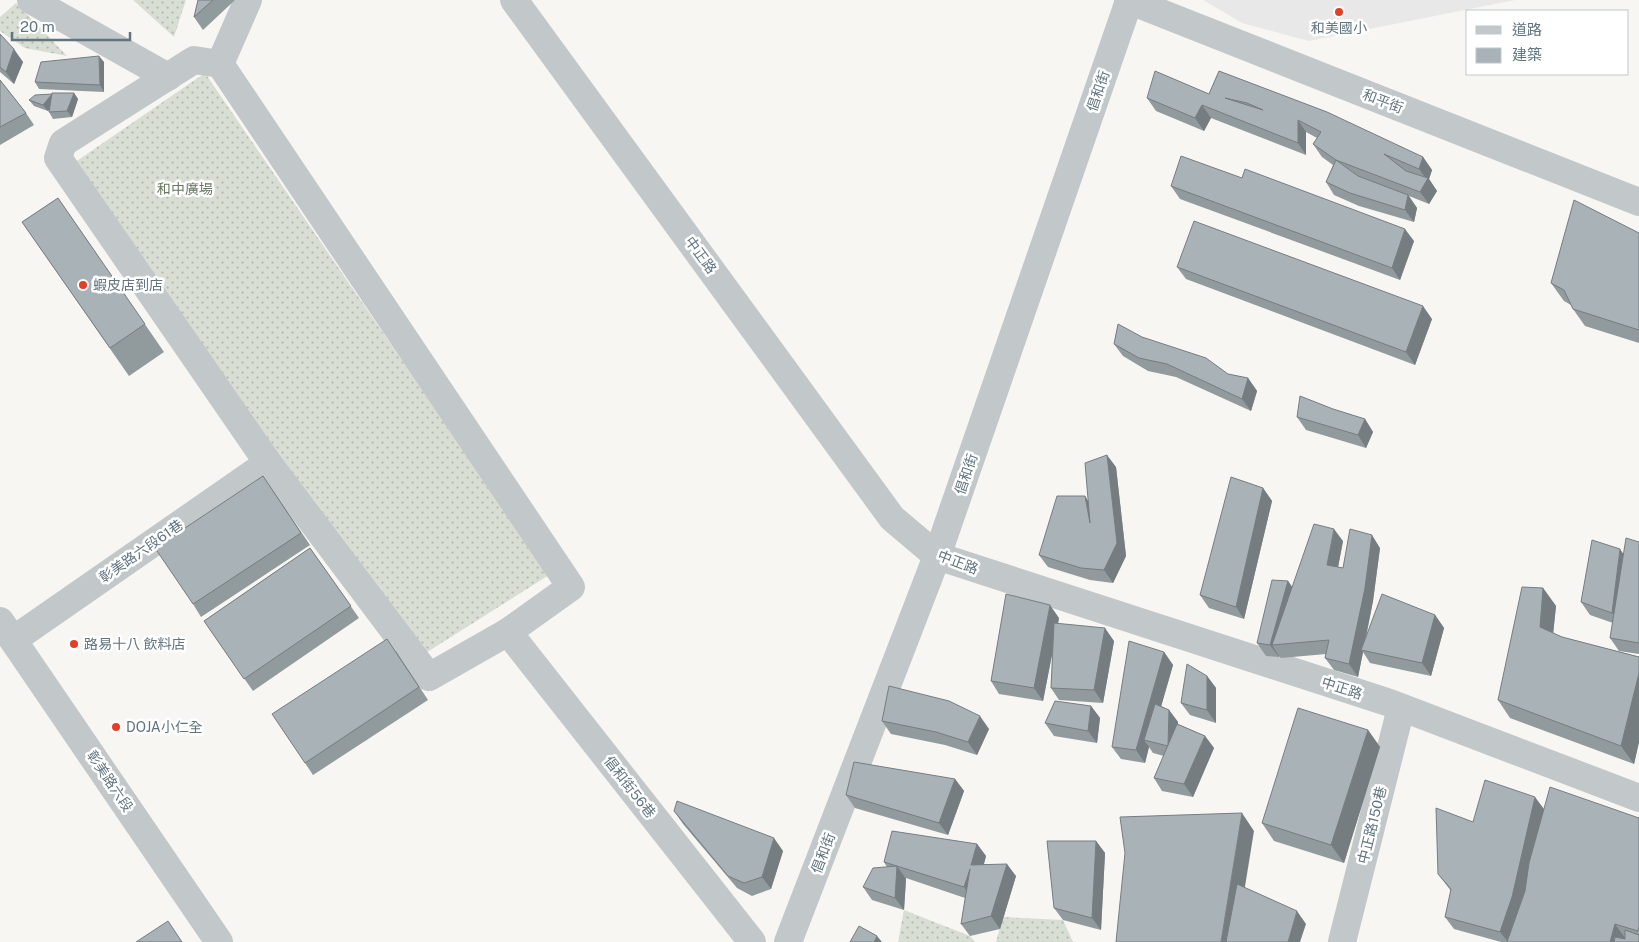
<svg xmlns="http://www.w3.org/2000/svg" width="1639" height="942" font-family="'Public Sans','Noto Sans TC',sans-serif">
  <defs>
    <pattern id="grass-dots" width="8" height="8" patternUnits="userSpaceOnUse" patternTransform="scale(1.25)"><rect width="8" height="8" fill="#d9ded4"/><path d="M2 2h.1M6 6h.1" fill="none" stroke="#b3b9b1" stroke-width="1.8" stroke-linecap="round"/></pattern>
  </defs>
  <rect width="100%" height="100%" fill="#f7f6f3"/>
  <polygon fill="#e7e8e7" points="1203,0 1515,0 1309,41 1242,23"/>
  <g fill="url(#grass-dots)">
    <polygon points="133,0 186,0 174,37"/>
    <polygon points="16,3 67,56 25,48 0,31 0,17"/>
    <polygon points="205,73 549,575 421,656 68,167"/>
    <polygon points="904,910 970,936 975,942 898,942"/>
    <polygon points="1003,917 1063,920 1073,942 996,942"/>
  </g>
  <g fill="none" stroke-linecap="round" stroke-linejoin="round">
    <g stroke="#c2c7c9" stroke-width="28">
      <polyline points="31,0 168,77"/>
      <polyline points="514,0 892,518 937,556 1390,703 1639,798"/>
      <polyline points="1128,0 1639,202"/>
      <polygon points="194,60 220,64 571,587 508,632 429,677 268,463 58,158 63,143"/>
      <polyline points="220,64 248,0"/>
      <polyline points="0,621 219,942"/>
      <polyline points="508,632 752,942"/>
      <polyline points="13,640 268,463"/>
      <polyline points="788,942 937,556 1129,1"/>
      <polyline points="1342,942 1401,708"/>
    </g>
  </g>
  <g fill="#919a9d">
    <polygon points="198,0 235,0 203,30 194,17"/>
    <polygon points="0,34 23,62 14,84 0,72"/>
    <polygon points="104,62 104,92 39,89 35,82"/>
    <polygon points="1219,71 1423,157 1432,170 1429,179 1437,191 1429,204 1409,196 1417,208 1414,222 1359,206 1334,195 1326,182 1333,165 1322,157 1313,144 1317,138 1306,132 1306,155 1211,118 1204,131 1156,111 1147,98 1209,94"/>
    <polygon points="0,80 26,113 34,125 0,145"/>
    <polygon points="74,93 78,99 72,117 53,119 49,112 49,110 48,111 34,106 29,100"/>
    <polygon points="1171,186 1414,241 1400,280 1180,199"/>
    <polygon points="58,198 164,352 129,376 22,222"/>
    <polygon points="1639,233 1639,343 1585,326 1573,309 1571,305 1564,301 1551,283"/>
    <polygon points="1177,267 1432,319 1415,365 1186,279"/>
    <polygon points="1142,337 1228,374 1248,378 1257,391 1251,411 1176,377 1148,371 1123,356 1114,344"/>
    <polygon points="1333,409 1365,419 1373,432 1366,448 1306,430 1297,417"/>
    <polygon points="1116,467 1126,556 1113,583 1090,580 1048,567 1039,555 1085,496 1088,501"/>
    <polygon points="263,476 310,545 201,617 193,604"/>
    <polygon points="1263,488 1272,501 1244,619 1209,608 1200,595"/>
    <polygon points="1343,541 1338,567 1343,568 1380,548 1373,601 1366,638 1435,615 1444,628 1431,676 1370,663 1363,652 1358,677 1334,670 1325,658 1326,654 1281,658 1279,656 1279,657 1266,656 1257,643 1288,581 1292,587"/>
    <polygon points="1639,542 1639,654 1619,651 1610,638 1613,623 1590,615 1581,602 1623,554"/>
    <polygon points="310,548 359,618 253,691 204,621"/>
    <polygon points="1543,588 1556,606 1553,633 1562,637 1639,657 1639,742 1634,764 1510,718 1498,700"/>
    <polygon points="1059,618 1058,623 1114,641 1103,703 1059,700 1051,688 1053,650 1043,701 999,694 991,681"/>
    <polygon points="396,651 428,700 313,775 305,763"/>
    <polygon points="1164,652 1173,665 1161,706 1169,710 1178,722 1178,724 1205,736 1214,748 1193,797 1162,791 1154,778 1164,756 1153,753 1149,747 1145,763 1121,759 1112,747"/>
    <polygon points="1207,676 1216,688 1216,723 1190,715 1181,703"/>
    <polygon points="1091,706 1100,718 1097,743 1054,736 1045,723"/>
    <polygon points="882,721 989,729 977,755 945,745 891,734"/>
    <polygon points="1368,730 1380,747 1344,863 1274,841 1262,823"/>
    <polygon points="955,779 964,791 948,835 855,808 846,795"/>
    <polygon points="1544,809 1639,818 1639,942 1501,942 1454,929 1445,917 1451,891 1438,874 1473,822"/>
    <polygon points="674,811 783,851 771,889 752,896 737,888 683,824"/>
    <polygon points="1096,841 1105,853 1101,930 1063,920 1054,908"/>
    <polygon points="977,844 986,856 984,864 1016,876 1000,929 970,936 961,924 965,898 906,878 904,910 872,900 863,887 887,867 884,862"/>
  </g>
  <g fill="#767d80">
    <polygon points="14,49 23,62 14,84 6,72"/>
    <polygon points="99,56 104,62 104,92 100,85"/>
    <polygon points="74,93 78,99 72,117 67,111"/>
    <polygon points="52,94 56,101 48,111 43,105"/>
    <polygon points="1202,105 1211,118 1204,131 1195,118"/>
    <polygon points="1298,120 1306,132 1306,155 1298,143"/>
    <polygon points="1423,157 1432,170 1429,179 1437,191 1429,204 1420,192 1427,180 1419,169"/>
    <polygon points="1408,195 1417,208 1414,222 1405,210"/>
    <polygon points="1405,229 1414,241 1400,280 1392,268"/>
    <polygon points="1423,306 1432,319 1415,365 1406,352"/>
    <polygon points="1248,378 1257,391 1251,411 1242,399"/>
    <polygon points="1365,419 1373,432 1366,448 1358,435"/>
    <polygon points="1107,455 1116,467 1126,556 1113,583 1104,570"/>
    <polygon points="1263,488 1272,501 1244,619 1236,607"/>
    <polygon points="1085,496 1093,509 1090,523"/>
    <polygon points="1334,529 1343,541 1336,578 1327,565"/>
    <polygon points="1372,535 1380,548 1373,601 1363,650 1361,650 1363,652 1358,677 1349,664"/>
    <polygon points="1620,549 1629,562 1621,626 1612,613"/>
    <polygon points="1288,581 1297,594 1272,645 1279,656 1279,657 1270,645"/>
    <polygon points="1543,588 1556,606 1552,645 1540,627"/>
    <polygon points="1050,605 1059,618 1043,701 1034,688"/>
    <polygon points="1435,615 1444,628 1431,676 1422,663"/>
    <polygon points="1105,628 1114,641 1103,703 1094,690"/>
    <polygon points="1164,652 1173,665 1151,742 1144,740 1149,747 1145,763 1136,750"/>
    <polygon points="1639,673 1639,742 1634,764 1621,746"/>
    <polygon points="1207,676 1216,688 1216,723 1207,710"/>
    <polygon points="1091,706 1100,718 1097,743 1088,731"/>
    <polygon points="1169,710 1178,722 1177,759 1168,746"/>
    <polygon points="980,716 989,729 977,755 968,742"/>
    <polygon points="1368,730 1380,747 1344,863 1331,845"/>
    <polygon points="1205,736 1214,748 1193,797 1184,784"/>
    <polygon points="955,779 964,791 948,835 939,823"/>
    <polygon points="1535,797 1544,809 1521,909 1508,942 1500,932"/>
    <polygon points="1242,813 1254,831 1236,942 1221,942"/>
    <polygon points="774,838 783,851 771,889 762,877"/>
    <polygon points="1096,841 1105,853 1101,930 1092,918"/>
    <polygon points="977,844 986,856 980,878 971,865"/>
    <polygon points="1007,864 1016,876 1000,929 991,916"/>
    <polygon points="897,866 906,879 904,910 895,898"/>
    <polygon points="970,869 972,900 964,887"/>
    <polygon points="1297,911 1306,924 1300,942 1288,942"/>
    <polygon points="1615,924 1628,942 1610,942"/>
    <polygon points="877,936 882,942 874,942"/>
  </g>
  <g fill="#a9b3b7" stroke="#767d80" fill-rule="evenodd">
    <polygon points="198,0 213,0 194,17"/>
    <polygon points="0,34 14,49 6,72 0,67"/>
    <polygon points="99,56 100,85 35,82 41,62"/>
    <path d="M1155,71l54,23 10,-23 108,41 96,45 -4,12 -35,-15 22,17 22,7 -8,14 -84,-32 -23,-16 8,-12 -23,-12v23l-96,-38 -7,13 -48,-20zM1225,98l22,5 16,7z"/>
    <polygon points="0,80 26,113 0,127"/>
    <polygon points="52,93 74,93 67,111 49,112"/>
    <polygon points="52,94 43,105 29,100 35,95"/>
    <polygon points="1181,156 1242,178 1245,169 1405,229 1392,268 1171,186"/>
    <polygon points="1336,160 1358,176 1408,195 1405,210 1350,193 1326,182"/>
    <polygon points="58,198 145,324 110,348 22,222"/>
    <polygon points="1574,200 1639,233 1639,330 1573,309 1564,290 1551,283"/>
    <polygon points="1194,221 1423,306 1406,352 1177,267"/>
    <polygon points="1118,324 1142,337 1206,358 1228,374 1248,378 1242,399 1167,364 1139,358 1114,344"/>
    <polygon points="1300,396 1333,409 1365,419 1358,435 1297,417"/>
    <polygon points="1107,455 1117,543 1104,570 1081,568 1039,555 1057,496 1085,496 1090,523 1085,463"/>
    <polygon points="263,476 301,533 193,604 155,548"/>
    <polygon points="1231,477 1263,488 1236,607 1200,595"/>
    <polygon points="1314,524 1334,529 1327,565 1343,568 1350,529 1372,535 1365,588 1349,664 1325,658 1329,640 1272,645"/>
    <polygon points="1626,538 1639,542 1639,643 1610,638"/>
    <polygon points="1592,540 1620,549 1612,613 1581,602"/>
    <polygon points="310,548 351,606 244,679 204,621"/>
    <polygon points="1272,580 1288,581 1270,645 1257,643"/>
    <polygon points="1522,587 1543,588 1540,627 1562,637 1639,657 1639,673 1621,746 1498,700"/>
    <polygon points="1006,594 1050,605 1034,688 991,681"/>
    <polygon points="1382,594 1435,615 1422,663 1361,650"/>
    <polygon points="1054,623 1105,628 1094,690 1051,688"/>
    <polygon points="387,639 419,687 305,763 272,714"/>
    <polygon points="1129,641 1164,652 1136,750 1112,747"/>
    <polygon points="1187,664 1207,676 1207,710 1181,703"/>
    <polygon points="889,686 949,701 980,716 968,742 936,732 882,721"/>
    <polygon points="1055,701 1091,706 1088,731 1045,723"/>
    <polygon points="1155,704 1169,710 1168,746 1144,740"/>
    <polygon points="1298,708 1368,730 1331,845 1262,823"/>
    <polygon points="1177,724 1205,736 1184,784 1154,778"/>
    <polygon points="854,762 955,779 939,823 846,795"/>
    <polygon points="1485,780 1535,797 1512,897 1500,932 1445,917 1451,889 1438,874 1436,808 1473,822"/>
    <polygon points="1550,787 1639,818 1639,927 1638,931 1615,924 1610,942 1507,942 1525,891 1529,863"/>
    <polygon points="677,801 774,838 762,877 744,883 728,876 674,811"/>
    <polygon points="1242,813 1221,942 1116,942 1125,853 1120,817"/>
    <polygon points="892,831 977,844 971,865 1007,864 991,916 961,924 970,869 964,887 884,862"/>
    <polygon points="1047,841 1096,841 1092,918 1054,908"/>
    <polygon points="897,866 895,898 863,887 873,868"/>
    <polygon points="1237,884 1297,911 1288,942 1226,942"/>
    <polygon points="168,921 182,942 136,942"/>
    <polygon points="859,926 877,936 874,942 850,942"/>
    <polygon points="1625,930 1639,935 1639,942 1614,942 1615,937 1625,939"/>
  </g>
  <g fill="#e33f27" stroke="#fff" stroke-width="2">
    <circle cx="1339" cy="12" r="5"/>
    <circle cx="83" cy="285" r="5"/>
    <circle cx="74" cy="644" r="5"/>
    <circle cx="116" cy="727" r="5"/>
  </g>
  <g text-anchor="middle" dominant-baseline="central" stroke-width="5" stroke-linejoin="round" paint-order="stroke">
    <g font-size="14" fill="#62757f" stroke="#fff" text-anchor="start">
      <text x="1339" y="28" text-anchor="middle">和美國小</text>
      <text x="93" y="285">蝦皮店到店</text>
      <text x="84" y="644">路易十八 飲料店</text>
      <text x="126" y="727">DOJA小仁全</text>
    </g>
    <g font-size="14" fill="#62757f" stroke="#fff">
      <text transform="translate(1098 91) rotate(-71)">倡和街</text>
      <text transform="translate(1383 101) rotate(21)">和平街</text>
      <text transform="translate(701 255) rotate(54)">中正路</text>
      <text transform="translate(966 474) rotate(-71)">倡和街</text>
      <text transform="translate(141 551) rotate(-35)">彰美路六段61巷</text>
      <text transform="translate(958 562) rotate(21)">中正路</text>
      <text transform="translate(1342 688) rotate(18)">中正路</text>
      <text transform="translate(110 781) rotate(56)">彰美路六段</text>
      <text transform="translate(630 787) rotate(52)">倡和街56巷</text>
      <text transform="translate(1372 825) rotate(-76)">中正路150巷</text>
      <text transform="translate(823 853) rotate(-69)">倡和街</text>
    </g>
    <g font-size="14" fill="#677760" stroke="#fff">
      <text x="185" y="189">和中廣場</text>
    </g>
  </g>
  <rect x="1466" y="10" width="162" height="65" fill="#ffffff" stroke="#c0c8cc"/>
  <rect x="1476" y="26" width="25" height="8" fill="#c2c7c9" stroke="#c0c8cc"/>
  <text x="1512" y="35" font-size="15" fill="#62757f">道路</text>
  <rect x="1476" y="48" width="25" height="15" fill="#a9b3b7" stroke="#c0c8cc"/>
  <text x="1512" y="60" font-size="15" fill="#62757f">建築</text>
  <path d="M12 32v8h118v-8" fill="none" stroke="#62757f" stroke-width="2.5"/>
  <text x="20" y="32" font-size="15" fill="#62757f" stroke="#ffffff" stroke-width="4" paint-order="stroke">20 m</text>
</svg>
